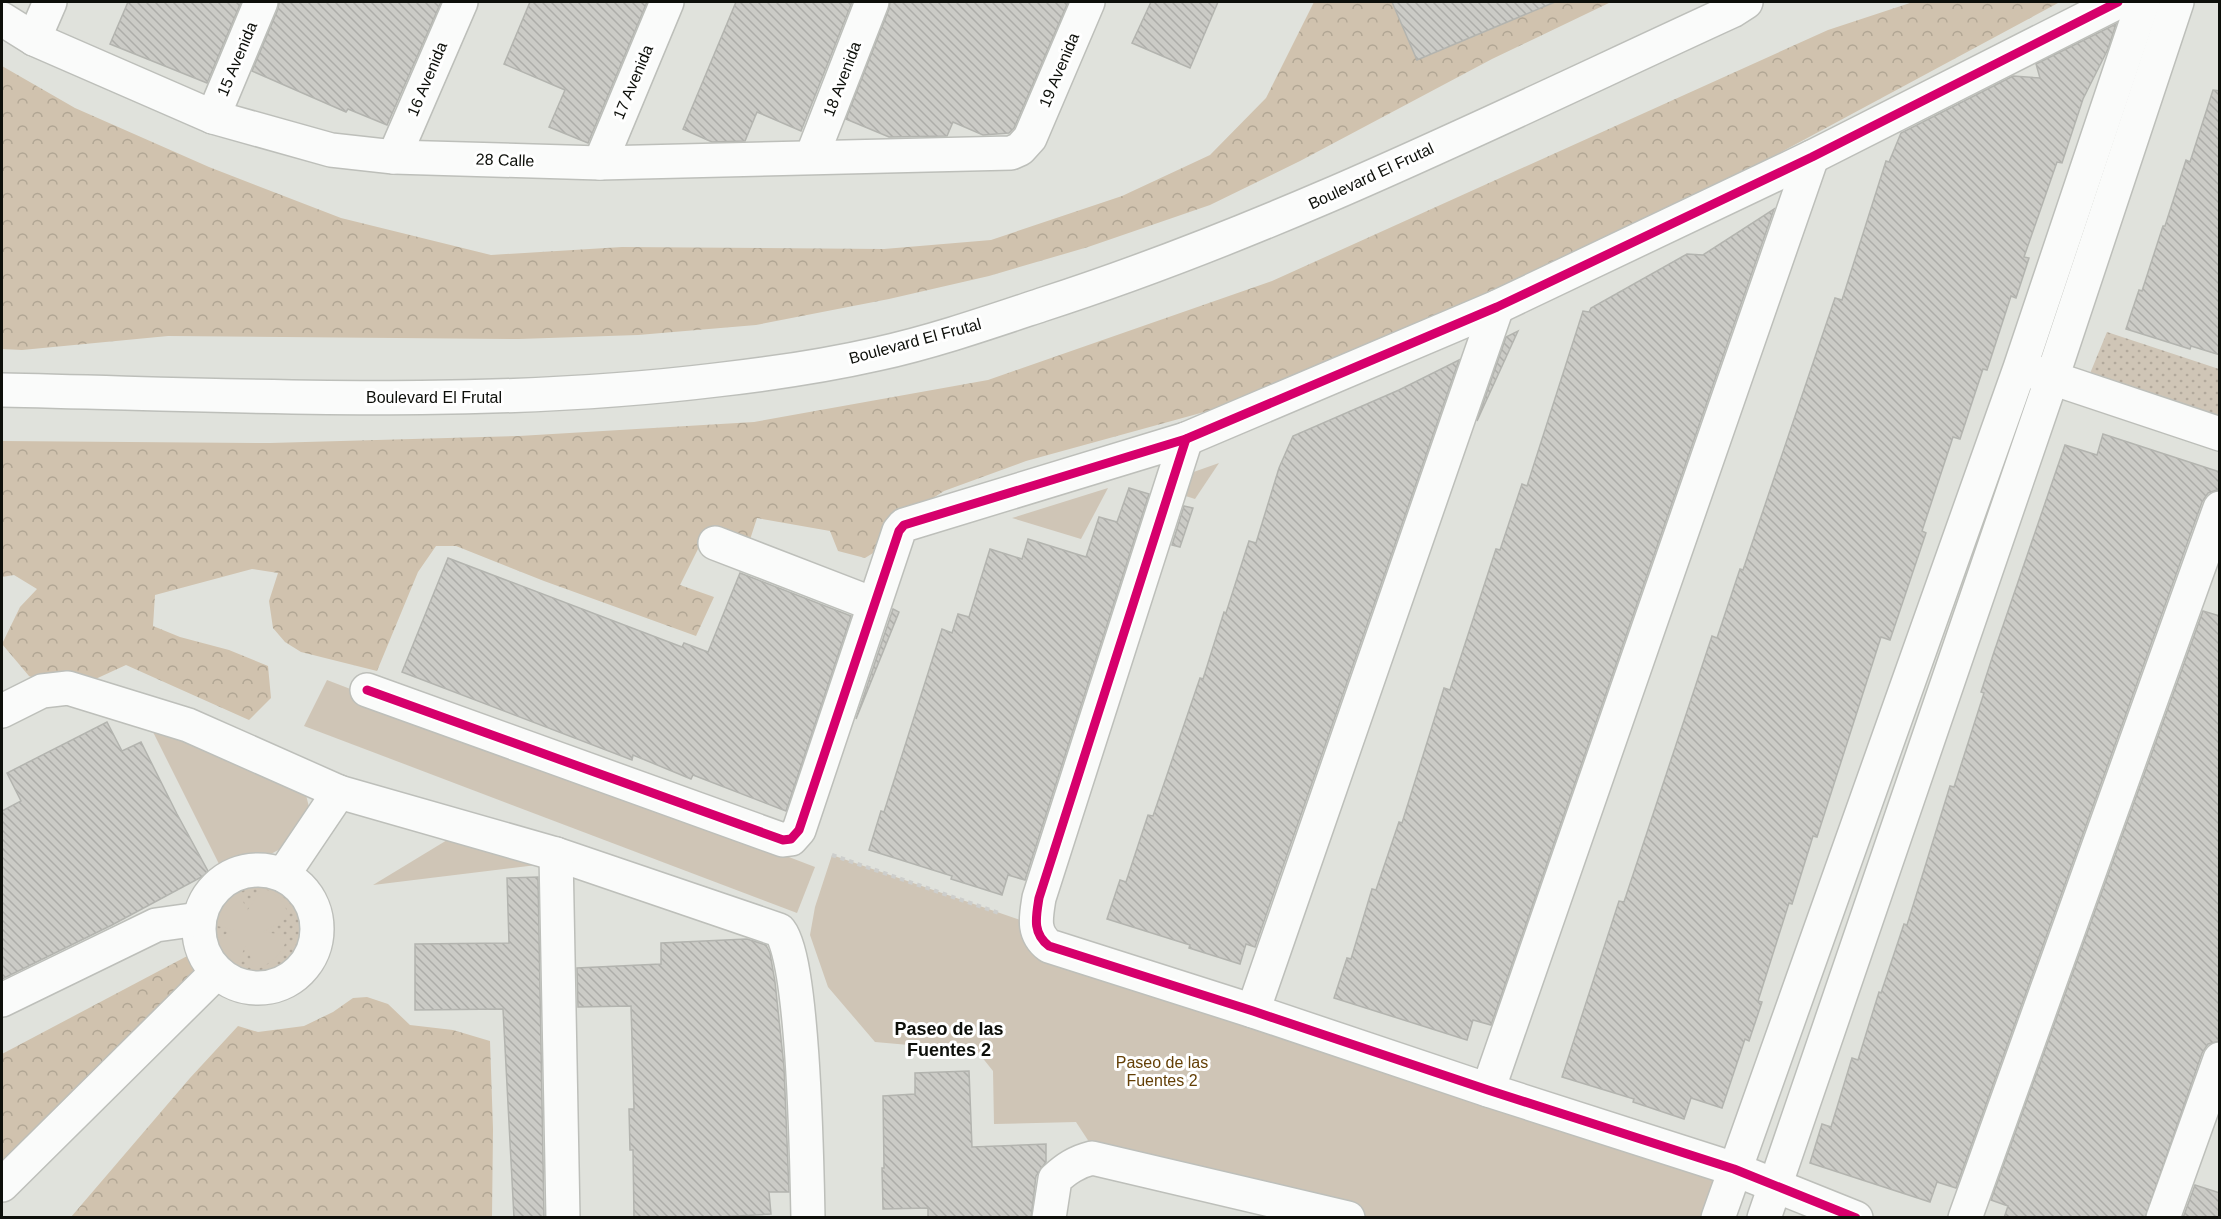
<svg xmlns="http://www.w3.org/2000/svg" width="2221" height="1219" font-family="Arial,sans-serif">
  <defs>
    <pattern id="grass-dots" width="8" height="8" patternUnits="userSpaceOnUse" patternTransform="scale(1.5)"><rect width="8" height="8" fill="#cfc5b6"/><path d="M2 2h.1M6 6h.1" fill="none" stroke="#b1a89b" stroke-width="1.8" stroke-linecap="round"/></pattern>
    <pattern id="forest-crowns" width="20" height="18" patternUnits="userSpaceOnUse" patternTransform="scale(1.5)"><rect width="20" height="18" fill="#d0c2ae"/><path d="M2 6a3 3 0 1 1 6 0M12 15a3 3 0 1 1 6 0" fill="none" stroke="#b1a694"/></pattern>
    <pattern id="building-back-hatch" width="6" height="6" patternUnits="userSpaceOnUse" patternTransform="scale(1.5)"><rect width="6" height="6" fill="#cbcbc6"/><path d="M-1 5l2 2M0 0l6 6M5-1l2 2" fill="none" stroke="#adada9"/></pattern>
  </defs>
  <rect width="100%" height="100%" fill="#e0e2dc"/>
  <g fill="url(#grass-dots)">
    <polygon points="2107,332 2219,369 2219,421 2089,376"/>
    <circle cx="247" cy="929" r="53"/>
  </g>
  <g fill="url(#forest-crowns)">
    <polygon points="1314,2 1611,2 1492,59 1300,161 1210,205 1088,247 989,276 889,299 756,325 638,335 519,339 168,336 22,350 2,349 2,66 75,108 209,167 341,218 491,255 622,247 884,249 991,240 1122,196 1210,155 1266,98"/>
    <polygon points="1913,2 2057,2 2058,3 1744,172 1531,282 1248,400 1026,461 944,491 908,514 891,542 865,558 838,551 830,531 757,518 745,555 701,543 680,585 714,597 696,636 544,581 456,546 436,546 418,572 377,671 301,652 285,642 273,628 269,601 278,573 252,569 155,595 153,626 180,637 229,650 268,666 271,698 249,720 126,665 65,693 29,676 2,644 20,607 37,589 14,575 2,577 2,441 270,443 519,436 754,422 988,380 1272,281 1828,30"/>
    <polygon points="191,954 197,984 2,1176 2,1054"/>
    <polygon points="367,997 388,1004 410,1025 453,1030 490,1041 493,1129 492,1217 71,1217 190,1078 238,1026 258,1032 304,1026 333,1012 353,998"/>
  </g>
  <g fill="#cfc5b6">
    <polygon points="1219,463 1195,499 1154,486"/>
    <polygon points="1108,488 1081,539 1012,518"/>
    <polygon points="327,680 815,867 797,913 304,726"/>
    <polygon points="147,720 305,791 309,807 297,840 226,878"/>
    <polygon points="462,831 545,864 373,885"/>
    <polygon points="832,855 1731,1165 1716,1217 1333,1217 1097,1154 1076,1122 994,1124 993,1071 977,1051 875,1042 828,987 810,935 815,907"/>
    <path d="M262,888c15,5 23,14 27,29l-26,15 24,3c-2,18 -16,29 -32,35l-9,-25 -11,24c-15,-2 -22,-14 -26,-27l25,-12 -25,-6c5,-16 13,-27 29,-35l9,22z"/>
  </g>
  <g fill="url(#building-back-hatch)" stroke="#b3b4af" stroke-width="1.5">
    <polygon points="128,2 241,2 207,83 110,44"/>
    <polygon points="279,2 441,2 387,125 348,109 346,112 252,71 278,9"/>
    <polygon points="530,2 647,2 588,143 549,127 565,90 504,64"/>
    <polygon points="736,2 852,2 801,131 757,112 745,141 712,142 683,129"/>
    <polygon points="890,2 1068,2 1014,128 1009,133 983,135 953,122 947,136 889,137 846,119 889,9"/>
    <polygon points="1151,2 1218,2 1190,68 1132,43"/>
    <polygon points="1392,2 1555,2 1417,60"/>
    <polygon points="2116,24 2108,49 2083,99 2062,163 2057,162 2024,257 2029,258 2016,298 2011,296 1987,370 1983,369 1960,439 1953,437 1922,531 1926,533 1890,640 1881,637 1817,837 1813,836 1792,904 1789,903 1758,1001 1762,1002 1749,1041 1745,1039 1722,1108 1691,1098 1684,1119 1633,1102 1634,1099 1562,1077 1619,901 1624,902 1712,636 1717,638 1740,569 1743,570 1835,298 1842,300 1886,161 1889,162 1901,133 2013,76 2040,78 2036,64"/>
    <polygon points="2213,90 2220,91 2220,355 2191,346 2190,349 2126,329 2139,290 2142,291 2163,226 2165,226 2186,160 2190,162"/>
    <polygon points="1774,209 1491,1025 1473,1020 1467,1040 1334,998 1347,958 1351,959 1372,889 1376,890 1399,822 1402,823 1444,688 1450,690 1496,549 1500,550 1522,484 1527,486 1583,311 1589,312 1591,308 1687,254 1703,255"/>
    <polygon points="1518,331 1477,421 1506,337"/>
    <polygon points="1459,360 1255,947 1246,944 1240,964 1189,948 1190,945 1107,919 1120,880 1126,882 1148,815 1153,816 1200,678 1203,679 1224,612 1226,613 1249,541 1256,543 1279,468 1293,436 1399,390"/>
    <polygon points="2103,434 2220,472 2220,489 2208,493 2202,502 1956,1188 1937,1182 1930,1202 1810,1163 1822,1124 1831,1127 1852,1058 1858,1060 1879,992 1881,993 1904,924 1907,925 1950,786 1954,787 1984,693 1981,692 1994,652 2065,445 2097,455"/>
    <polygon points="1129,488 1149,494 1025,880 1008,875 1002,895 951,879 952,876 869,850 881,811 884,812 942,629 952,633 958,614 969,617 990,549 1022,559 1028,539 1086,557 1099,517 1117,522"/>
    <polygon points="1184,506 1193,508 1180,547 1172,545"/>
    <polygon points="448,558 682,647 684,643 708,652 740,573 851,616 786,811 693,775 691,779 633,755 632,760 402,672"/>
    <polygon points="893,609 899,612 856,719"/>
    <polygon points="2203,611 2220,616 2220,1041 2208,1044 2202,1053 2145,1218 2004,1218 2008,1206 1991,1200"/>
    <polygon points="107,722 122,751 141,742 177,814 209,873 112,925 2,979 2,811 21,801 7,773"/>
    <polygon points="538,877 544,1218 514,1218 503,1009 415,1010 415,944 509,943 507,878"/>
    <polygon points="747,939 766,945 770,953 775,982 784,1067 789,1192 769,1192 771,1214 701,1218 634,1218 633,1150 630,1150 629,1109 634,1109 631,1006 578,1007 577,968 661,964 661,943"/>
    <polygon points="969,1071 972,1147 1046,1144 1046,1162 1036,1176 1031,1218 928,1218 928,1208 883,1209 882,1168 884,1168 883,1096 915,1094 915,1073"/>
    <polygon points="2195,1185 2220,1193 2220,1218 2183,1218"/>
  </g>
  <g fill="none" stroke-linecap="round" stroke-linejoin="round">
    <g stroke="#bdbfba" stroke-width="36">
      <g id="minor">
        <polyline points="2,19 34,39 213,117 331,150 394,157 600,163 1011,153 1020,149 1030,138 1088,2"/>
        <polyline points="34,39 50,2"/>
        <polyline points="213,117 261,2"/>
        <polyline points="812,156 872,2"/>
        <polyline points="394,157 461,2"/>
        <polyline points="600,163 667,2"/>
        <polyline points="2031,371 2220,434"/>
        <path d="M1186,439l-147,459c-3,19 -7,35 10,48l204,65 235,79 246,79 122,49"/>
        <polyline points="715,543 873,604"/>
        <polyline points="367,690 783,840 791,839 799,830 899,531 904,525 1186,439 1497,307 1812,157 2118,2"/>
        <path d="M2,711l40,-20 26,-3 120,37 151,67 217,62 223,76c25,24 28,242 29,288"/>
        <polyline points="556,854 563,1218"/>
        <circle cx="258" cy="929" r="59"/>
        <polyline points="283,875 339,792"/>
        <polyline points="2,1000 156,925 199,919"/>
        <polyline points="1253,1011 1497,307"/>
        <polyline points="1488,1090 1812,157"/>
        <polyline points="2,1185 217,972"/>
        <path d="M1049,1218l6,-39c11,-10 21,-17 37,-21l256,60"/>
        <polyline points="1718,1218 2020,368 2143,2"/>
        <polyline points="1764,1218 2052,378 2177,2"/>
        <polyline points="1965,1218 2220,508"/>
        <polyline points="2163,1218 2220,1059"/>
      </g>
    </g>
    <g stroke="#bdbfba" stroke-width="36">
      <path id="primary" d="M2,390c238,5 477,19 714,-10 53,-6 108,-14 161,-26 55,-12 110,-31 164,-49 239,-77 464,-190 691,-294l14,-9"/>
    </g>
    <polyline stroke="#cdcecc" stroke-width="4" stroke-dasharray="4.5 4.5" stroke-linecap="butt" points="832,855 1002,914"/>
    <use href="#minor" stroke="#fafbfa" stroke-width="33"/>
    <use href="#primary" stroke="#fafbfa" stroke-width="33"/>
    <g stroke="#fff" stroke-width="13">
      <g id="cycleway">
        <path d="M1186,439l-147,459c-3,19 -7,35 10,48l204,65 235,79 246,79 122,49"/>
        <polyline points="367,690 783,840 791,839 799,830 899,531 904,525 1186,439 1497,307 1812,157 2118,2"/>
      </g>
    </g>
    <use href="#cycleway" stroke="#d6006c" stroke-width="9"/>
  </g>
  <g text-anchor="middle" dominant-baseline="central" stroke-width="6" stroke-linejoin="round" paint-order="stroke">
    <g font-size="16" fill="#0d0f0a" stroke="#fff">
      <text transform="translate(237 59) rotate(-67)">15 Avenida</text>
      <text transform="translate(1059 70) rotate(-67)">19 Avenida</text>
      <text transform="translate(427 79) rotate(-67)">16 Avenida</text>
      <text transform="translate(842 79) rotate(-69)">18 Avenida</text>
      <text transform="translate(633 82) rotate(-67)">17 Avenida</text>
      <text transform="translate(505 160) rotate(2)">28 Calle</text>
      <text transform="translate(1371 176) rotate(-25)">Boulevard El Frutal</text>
      <text transform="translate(915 341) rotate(-15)">Boulevard El Frutal</text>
      <text x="434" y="397">Boulevard El Frutal</text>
    </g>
    <g font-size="16" fill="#633f06" stroke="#fff">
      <text x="1162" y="1062">Paseo de las<tspan x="1162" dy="18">Fuentes 2</tspan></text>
    </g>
    <g font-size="18" font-weight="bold" fill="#0d0f0a" stroke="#fff">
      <text x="949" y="1029">Paseo de las<tspan x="949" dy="21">Fuentes 2</tspan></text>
    </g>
  </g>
  <rect width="2221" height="1219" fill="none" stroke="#0d0f0a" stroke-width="6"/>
</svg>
